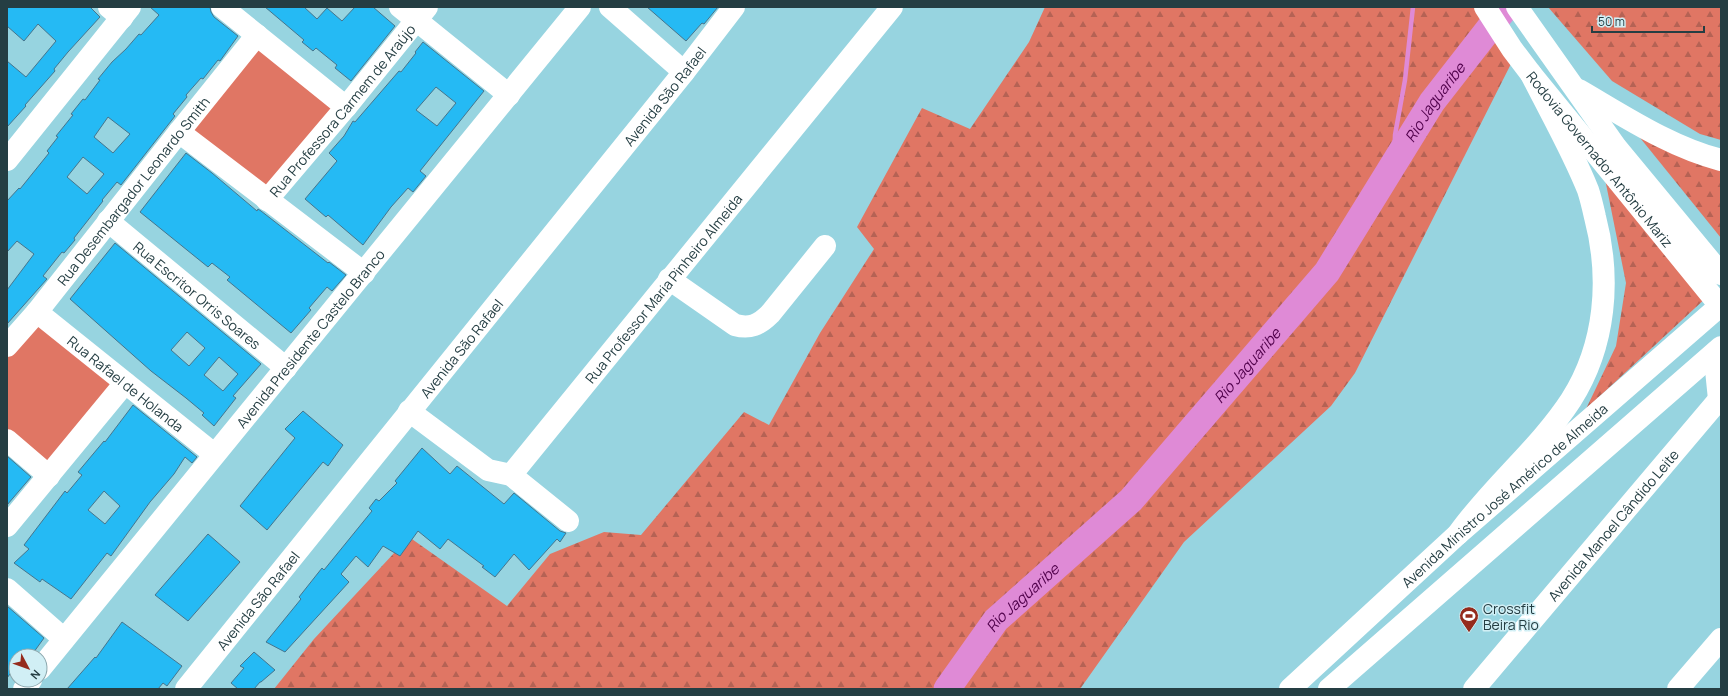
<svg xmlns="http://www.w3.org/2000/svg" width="1728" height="696" font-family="Manrope,sans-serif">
  <defs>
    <pattern id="forest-firs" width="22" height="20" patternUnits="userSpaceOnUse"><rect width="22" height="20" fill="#e07664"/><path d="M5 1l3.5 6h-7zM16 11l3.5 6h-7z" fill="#b56254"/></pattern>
  </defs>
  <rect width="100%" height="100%" fill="#97d4e0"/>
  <g fill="url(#forest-firs)">
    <polygon points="1045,7 1488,7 1517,52 1355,373 1331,406 1184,542 1080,689 274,689 314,639 409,537 507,606 550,554 604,532 641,535 744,412 769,425 820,333 874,249 857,227 922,108 970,129 1029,42"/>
    <polygon points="1548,7 1721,7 1721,140 1700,134 1612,81"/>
    <polygon points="1637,134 1721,168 1721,238"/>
    <polygon points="1605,179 1708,296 1586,409 1616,346 1626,283"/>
  </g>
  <g fill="#e07664">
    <polygon points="256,46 333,110 266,192 188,130"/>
    <polygon points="37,312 119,382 48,465 7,431 7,350"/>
  </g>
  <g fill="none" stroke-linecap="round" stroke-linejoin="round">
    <polyline stroke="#df8ad6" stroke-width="4.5" points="1394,162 1395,135 1405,80 1413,7"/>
    <path stroke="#df8ad6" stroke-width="27" id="s1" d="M947,689l49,-69 135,-120 196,-228 105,-170 74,-95"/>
  </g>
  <g fill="#25baf4" stroke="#45758d" fill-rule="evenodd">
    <polygon points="7,7 90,7 100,17 68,52 54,69 55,71 25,105 26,106 7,127 7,61 26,77 56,41 38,24 24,41 7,26"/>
    <path d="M150,7h60l1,5 3,5 24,19 -18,25 -2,-1 -15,19 -2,-1 -15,17 1,2 -14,17 2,2 -54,69 -4,-3 -15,18 1,1 -29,37 1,2 -11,13 -2,-1 -19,24 4,3 -40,45v-34l27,-36 -17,-13 -10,11v-51l12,-13 1,1 29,-36 -2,-2 11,-14 -2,-1 17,-21 -2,-1 12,-15 2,1 15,-20 -2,-1 14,-17 14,-13 13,-15 2,1 18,-20zM108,117l22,17 -17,19 -19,-16zM83,157l21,17 -17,20 -20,-17z"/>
    <polygon points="265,7 304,7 317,19 327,8 342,21 355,7 373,7 395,26 351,81 335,68 337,65 316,48 313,51 302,42 304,40"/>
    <polygon points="647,7 718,7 704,24 702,23 686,41"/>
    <path d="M423,42l61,49 -64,80 6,5 -13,16 -5,-4 -17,19 -28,38 -35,-30 -2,2 -21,-18 32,-38 -8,-8 15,-17 9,-15 2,1 44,-51 2,1 15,-19 -1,-1zM436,87l20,16 -19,23 -21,-16z"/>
    <polygon points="186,153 212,173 257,211 258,209 261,211 328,263 329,262 346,275 332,291 327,287 309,308 311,310 291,333 227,280 230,277 212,263 208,267 140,212"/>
    <path d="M115,243l146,121 -28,32 3,2 -22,28 -12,-11 2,-2 -18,-15 -35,-27 -81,-72zM187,332l18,16 -16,18 -18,-16zM219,357l19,17 -15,17 -19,-16z"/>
    <path d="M133,405l64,52 -5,6 -7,-6 -11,17 -24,28 -39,54 -4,-3 -36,46 -29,-20 -2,3 -26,-19 15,-14 -5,-4 41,-54 2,2 15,-18 -4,-3 26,-31 1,1zM104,491l16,15 -15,18 -17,-14z"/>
    <polygon points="303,411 343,445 328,466 323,462 267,530 240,506 295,438 285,429"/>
    <polygon points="422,448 450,474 457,466 504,504 514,493 560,531 566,533 560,542 557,539 529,570 514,554 495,577 482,567 484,566 448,539 440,549 418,531 400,556 383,546 368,567 356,556 341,574 349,582 285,652 266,642 301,599 299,597 322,568 324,570 372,511 369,508 376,499 379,501 397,483 395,481"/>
    <polygon points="7,456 31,477 7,505"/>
    <polygon points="208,534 240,562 188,621 155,595"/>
    <polygon points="7,606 44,638 31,656 16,656 16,666 7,678"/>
    <polygon points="122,622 182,666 167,686 163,683 158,689 67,689 95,657 96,658"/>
    <polygon points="254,652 275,670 261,682 260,682 254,689 238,689 231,683 244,668 240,666"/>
  </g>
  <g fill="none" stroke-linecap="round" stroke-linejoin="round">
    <g stroke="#fff" stroke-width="22">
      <polyline points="109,7 122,18"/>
      <polyline points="222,7 346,107"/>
      <polyline points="400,7 509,95"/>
      <polyline points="610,7 684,72"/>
      <polyline points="179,132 364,273"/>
      <path id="s2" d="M267,200l79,-93 81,-100"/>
      <path id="s3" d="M108,221l178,147"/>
      <path d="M669,279l66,46c15,4 24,0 35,-11l55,-68"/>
      <path id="s4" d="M37,312l177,142"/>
      <path id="s5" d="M7,346l30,-34 142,-180 78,-97"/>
      <polyline points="409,411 488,470 511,475 568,521"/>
      <polyline points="7,440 49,476"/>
      <path id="s6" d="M511,475l381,-468"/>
      <polyline points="7,526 125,383"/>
      <polyline points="7,589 64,639"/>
      <path id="s7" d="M186,689l498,-617 50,-65"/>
      <path id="s8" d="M1474,689l247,-292"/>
      <polyline points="1678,689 1721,639"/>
    </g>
    <g stroke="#fff" stroke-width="22">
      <polyline points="7,160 130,7"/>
      <polyline points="1716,352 1716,370 1719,399"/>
      <path id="s9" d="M40,669l540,-662"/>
      <polyline points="24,689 31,680"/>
      <path id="s10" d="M1290,689l168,-155 263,-229"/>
      <polyline points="1329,689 1721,347"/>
    </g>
    <g stroke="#fff" stroke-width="22">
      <path id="s11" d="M1485,7l27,42 19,25 190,233"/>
      <polyline points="1517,7 1616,147 1721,274"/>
      <path d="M1579,90c45,26 91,57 142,70"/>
      <path d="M1458,534c34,-48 81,-85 113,-134 35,-55 40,-122 24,-183 -2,-9 -4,-18 -7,-27 -16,-40 -38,-78 -57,-116"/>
    </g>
  </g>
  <defs>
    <g id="stadium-pin" transform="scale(1)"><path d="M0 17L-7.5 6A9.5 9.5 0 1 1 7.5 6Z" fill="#952b1c" stroke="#d1eff5"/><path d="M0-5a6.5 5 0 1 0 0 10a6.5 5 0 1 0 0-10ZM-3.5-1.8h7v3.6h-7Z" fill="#fff"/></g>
  </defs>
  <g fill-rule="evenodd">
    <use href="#stadium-pin" x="1469" y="616"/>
  </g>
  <g text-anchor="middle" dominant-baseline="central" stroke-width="3" stroke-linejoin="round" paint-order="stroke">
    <g font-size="14" fill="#253e43" stroke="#d1eff5">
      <text stroke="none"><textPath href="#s7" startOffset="762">Avenida São Rafael</textPath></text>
      <text stroke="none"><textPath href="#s2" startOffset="117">Rua Professora Carmem de Araújo</textPath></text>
      <text stroke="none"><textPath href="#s11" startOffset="191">Rodovia Governador Antônio Mariz</textPath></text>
      <text stroke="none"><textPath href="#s5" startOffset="200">Rua Desembargador Leonardo Smith</textPath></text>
      <text stroke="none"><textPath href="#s6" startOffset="241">Rua Professor Maria Pinheiro Almeida</textPath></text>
      <text stroke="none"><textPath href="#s3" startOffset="116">Rua Escritor Orris Soares</textPath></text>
      <text stroke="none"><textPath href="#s9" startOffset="427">Avenida Presidente Castelo Branco</textPath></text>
      <text stroke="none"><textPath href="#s7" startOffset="438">Avenida São Rafael</textPath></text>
      <text stroke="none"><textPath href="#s4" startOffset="114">Rua Rafael de Holanda</textPath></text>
      <text stroke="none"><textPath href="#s10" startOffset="289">Avenida Ministro José Américo de Almeida</textPath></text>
      <text stroke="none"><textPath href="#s8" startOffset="215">Avenida Manoel Cândido Leite</textPath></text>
      <text stroke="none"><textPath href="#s7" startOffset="114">Avenida São Rafael</textPath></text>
    </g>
    <g font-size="14" fill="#253e43" stroke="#d1eff5" text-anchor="start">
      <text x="1483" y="608">Crossfit<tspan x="1483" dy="16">Beira Rio</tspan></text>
    </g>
    <g font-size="15" font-style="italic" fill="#50004b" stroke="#d1eff5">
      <text stroke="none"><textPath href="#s1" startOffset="767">Rio Jaguaribe</textPath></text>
      <text stroke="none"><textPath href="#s1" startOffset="443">Rio Jaguaribe</textPath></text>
      <text stroke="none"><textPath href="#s1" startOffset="119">Rio Jaguaribe</textPath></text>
    </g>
  </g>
  <rect width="1728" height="696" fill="none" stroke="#253e43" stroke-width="16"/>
  <g transform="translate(28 668) rotate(131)"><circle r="19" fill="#d1eff5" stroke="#8ca8ae"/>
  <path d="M0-3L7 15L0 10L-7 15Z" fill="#952b1c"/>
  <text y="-6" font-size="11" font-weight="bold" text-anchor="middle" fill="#253e43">N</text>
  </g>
  <path d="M1592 26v6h112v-6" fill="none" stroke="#253e43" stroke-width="2"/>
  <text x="1598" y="26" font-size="12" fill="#253e43" stroke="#d1eff5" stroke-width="3" paint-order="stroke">50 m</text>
</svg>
